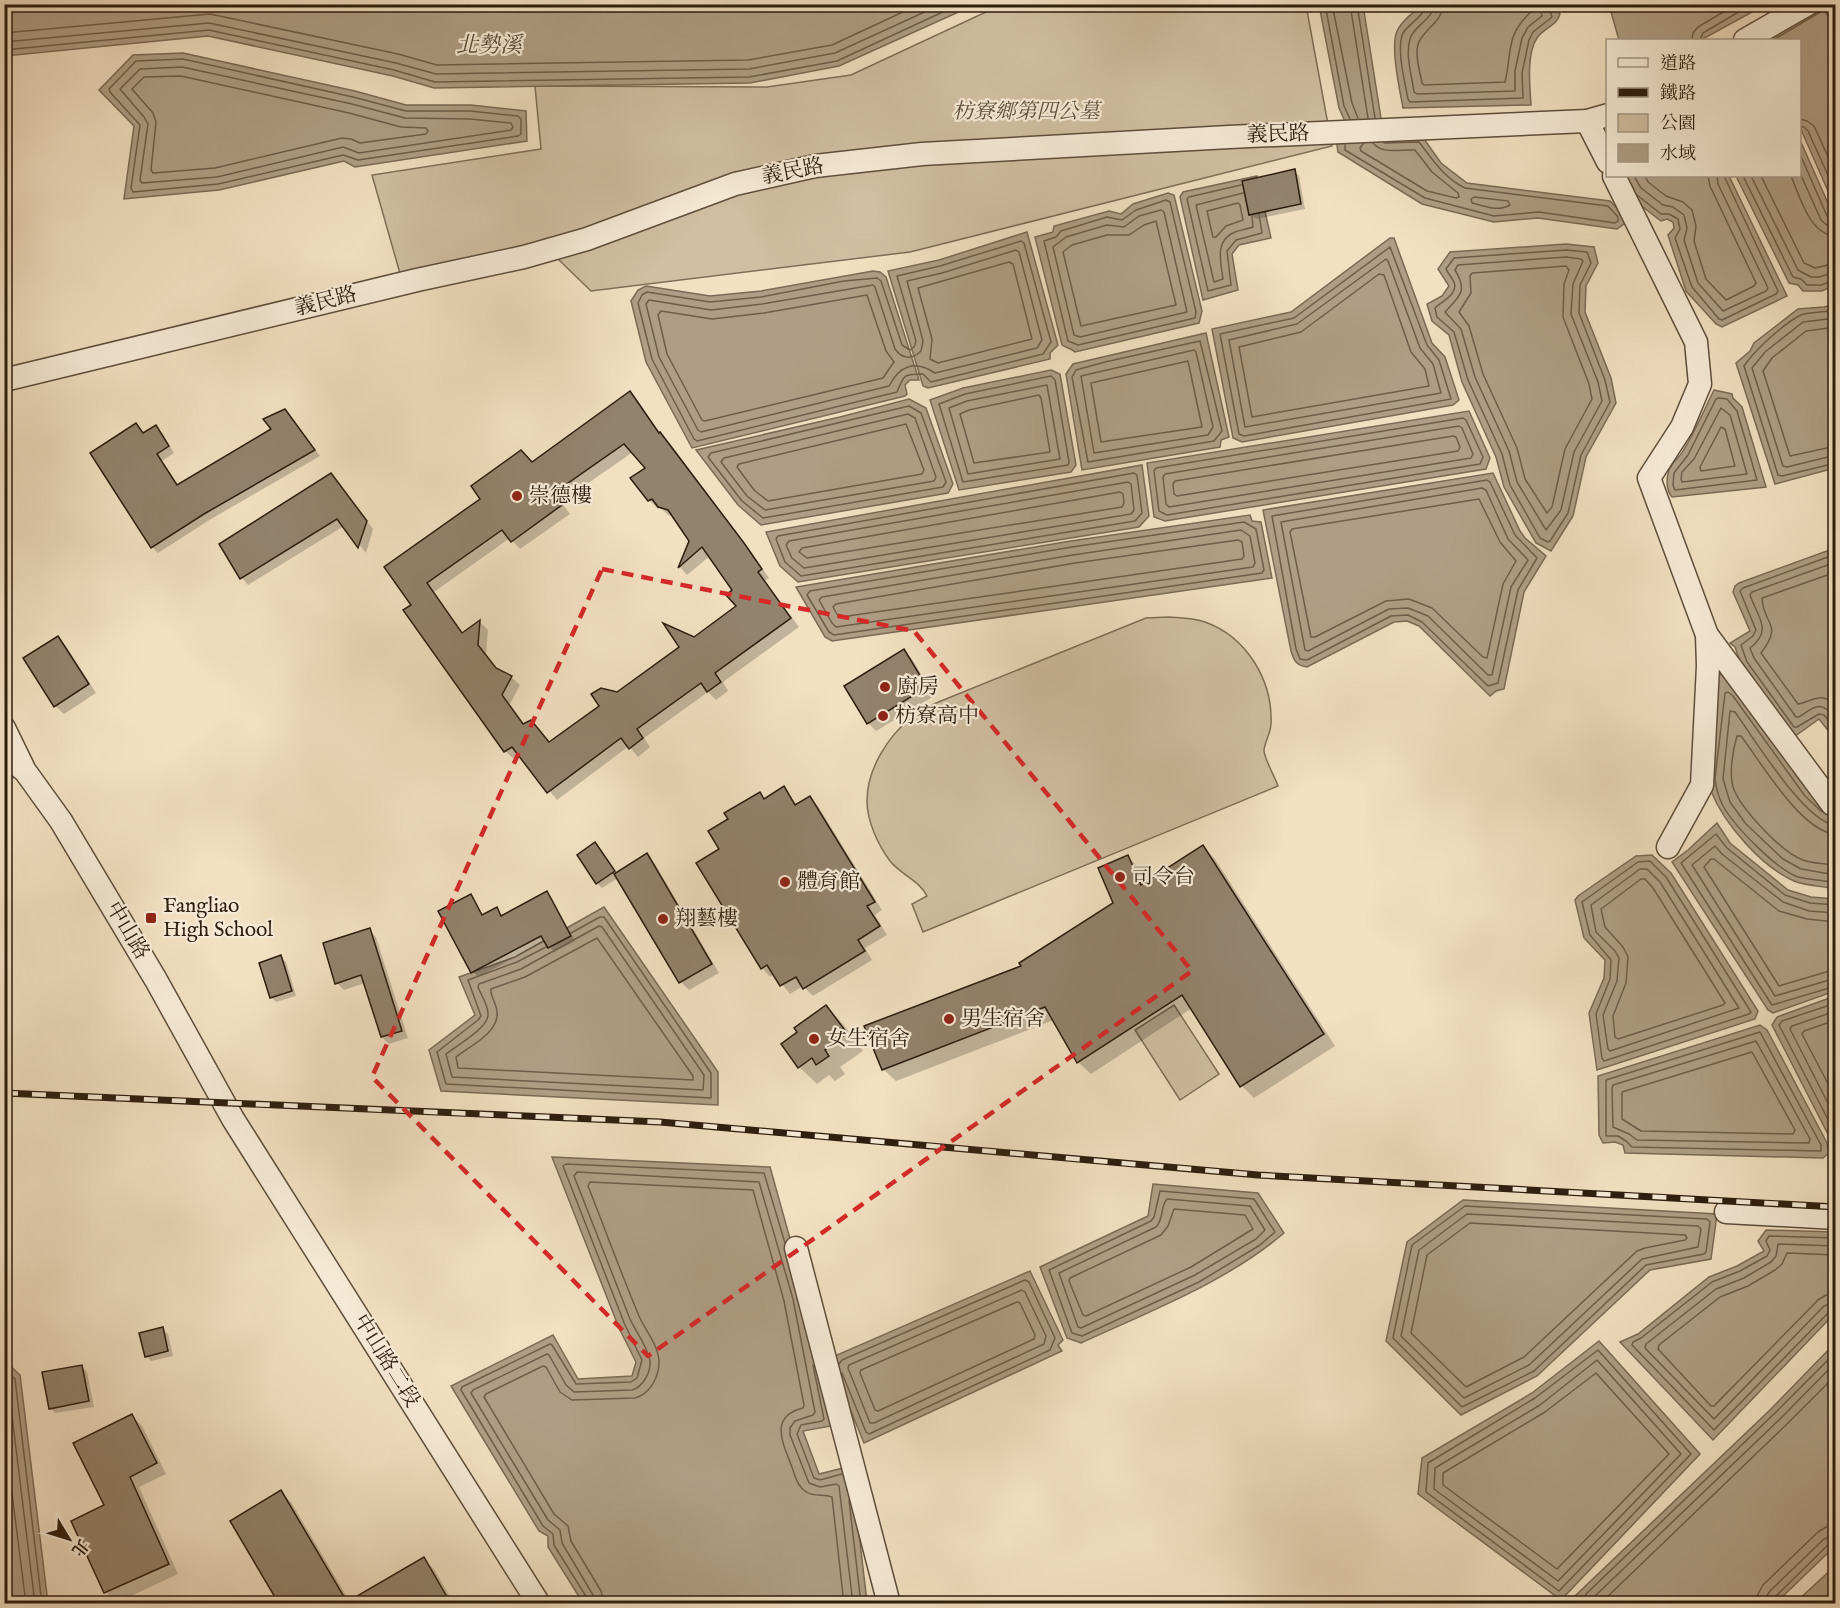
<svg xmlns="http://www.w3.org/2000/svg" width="1840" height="1608" font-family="'IM FELL English','Noto Serif TC',serif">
  <rect width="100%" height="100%" fill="#f2e0c2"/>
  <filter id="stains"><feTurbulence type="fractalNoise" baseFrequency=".00333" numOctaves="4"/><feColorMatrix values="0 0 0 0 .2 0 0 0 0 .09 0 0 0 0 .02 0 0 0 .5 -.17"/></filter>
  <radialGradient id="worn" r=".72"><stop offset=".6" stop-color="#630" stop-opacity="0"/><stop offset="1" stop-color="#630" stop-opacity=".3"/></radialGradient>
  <g fill="#d1bfa3" stroke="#7f6e58" stroke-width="1.5">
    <polygon points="1003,4 1306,5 1332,146 910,252 591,291 558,259 405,291 372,175 541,149 535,86 767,87 851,75"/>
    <path d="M1169,617c12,1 25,1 36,5 42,15 68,59 66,102 0,9 -7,19 -7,27 1,9 11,26 14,35l-355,146 -11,-28 15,-8c-7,-15 -27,-22 -37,-35 -12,-16 -23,-40 -23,-60 0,-32 21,-65 45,-84 7,-6 16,-10 24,-14l210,-85z"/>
    <polygon points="1174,1005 1219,1074 1180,1100 1135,1030"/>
  </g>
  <g fill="#af9e85" stroke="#7b6a55" stroke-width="1.5">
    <polygon points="5,4 974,4 974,5 839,66 750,83 434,88 393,76 208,36 5,56"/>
    <polygon points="1319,5 1363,5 1384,137 1422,136 1441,163 1467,183 1610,201 1625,216 1624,224 1617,229 1538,218 1494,222 1422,204 1338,152 1336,138 1352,137 1339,108"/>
    <path d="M1424,5l127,-1 9,10c-3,12 -17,14 -23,24 -11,16 -7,49 -6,67l-128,3c-3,-17 -13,-61 -6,-77 5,-10 18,-21 27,-26z"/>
    <polygon points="1609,5 1609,4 1765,5 1701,40 1619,40"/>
    <polygon points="1822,5 1829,5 1835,19 1835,207 1800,127 1800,40 1761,40"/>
    <polygon points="183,53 355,91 406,105 471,105 526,111 527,141 355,167 344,161 219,190 124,199 134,126 99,90 133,55"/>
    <polygon points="1800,140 1835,219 1835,285 1822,291 1803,291 1798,285 1789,283 1736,176 1800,176"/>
    <polygon points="1257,176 1271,238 1239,245 1232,254 1238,290 1203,300 1180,197 1183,192"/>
    <polygon points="1619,176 1729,176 1787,296 1722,327 1716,324 1686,291 1668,235 1674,228 1673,222 1667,219 1661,221 1630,197"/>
    <path d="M1168,193l6,2 28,116 -3,12 -124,29c-4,-4 -9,-4 -13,-7l-27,-108 18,-5 1,-6 55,-15 12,3 12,-10z"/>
    <polygon points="1027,232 1058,345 1050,353 1050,359 928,388 923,386 888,271 939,260"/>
    <polygon points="1390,238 1394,238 1432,343 1445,357 1459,400 1453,405 1242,442 1233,438 1212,329 1291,312"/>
    <polygon points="1566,244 1594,247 1598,263 1586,286 1585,312 1611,378 1616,403 1586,457 1573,516 1551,551 1536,543 1504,487 1496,457 1462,382 1449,335 1432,321 1427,304 1442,296 1449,286 1438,269 1450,252"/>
    <polygon points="873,271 880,272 886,277 919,380 910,380 905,385 907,394 905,396 692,448 646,362 631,301 638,290 646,286 710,296 761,291"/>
    <polygon points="1835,304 1835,468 1775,484 1736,363 1750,351 1754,343 1798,309 1824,307"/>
    <polygon points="1206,333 1229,437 1221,440 1220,447 1082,470 1066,374 1073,364"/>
    <polygon points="1051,370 1060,374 1076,465 1071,472 959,490 930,400 963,388"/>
    <path d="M1714,390l18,4 1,4 9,9 24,80 -94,10c-6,-7 -6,-19 -3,-27 3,-8 10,-12 14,-19 12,-19 21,-41 31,-61z"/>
    <polygon points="909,399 926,408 953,484 948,493 761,525 738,505 696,450 840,417"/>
    <polygon points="1469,411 1490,458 1486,469 1165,521 1154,517 1147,463"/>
    <polygon points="1142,465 1149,516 1139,527 798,582 780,566 766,532"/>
    <path d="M1493,473l27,58 5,7 21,18 -22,36 -20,97 -8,2 -6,5 -71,-70 -12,-5 -13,1 -87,45c-11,-2 -13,-6 -16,-16l-28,-141z"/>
    <polygon points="1250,515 1252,521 1261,522 1272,578 832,641 825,637 796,587 1071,541"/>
    <polygon points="1835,548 1835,739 1819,719 1794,737 1741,664 1735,647 1730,643 1750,631 1733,592 1735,586 1739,583"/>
    <path d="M1721,674l114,139v76c-12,-3 -29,-3 -41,-8 -32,-14 -70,-57 -83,-90l5,-113z"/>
    <polygon points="1717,823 1730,843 1788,890 1811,897 1835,899 1835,991 1773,1013 1768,1010 1672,862 1688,850"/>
    <polygon points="1652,855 1671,873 1758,1011 1755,1019 1597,1070 1589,1013 1604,978 1605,960 1584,938 1575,900 1578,896 1636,856"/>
    <polygon points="604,907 718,1072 718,1105 441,1091 429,1050 475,1015 459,977 515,957"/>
    <polygon points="1835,996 1836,996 1835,1144 1832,1142 1772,1025 1777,1017"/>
    <polygon points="1760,1025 1767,1030 1827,1143 1829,1153 1823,1158 1625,1153 1623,1145 1615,1142 1603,1143 1599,1135 1598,1076"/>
    <polygon points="552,1157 770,1167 806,1296 831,1426 803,1431 819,1474 851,1466 867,1602 860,1604 583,1603 548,1547 548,1536 539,1531 451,1386 553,1335 578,1379 632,1376 636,1362 619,1328"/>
    <path d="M1153,1184l105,9 26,40c-59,50 -134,78 -203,110l-14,-5 -27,-71 108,-51z"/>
    <polygon points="1463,1200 1717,1214 1711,1259 1650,1270 1537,1376 1461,1415 1386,1341 1407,1242"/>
    <polygon points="1766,1230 1835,1232 1835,1313 1713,1440 1620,1342 1638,1334 1709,1277 1737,1266 1764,1251 1758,1241"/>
    <polygon points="1030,1271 1063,1340 1058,1345 1062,1351 864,1443 832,1365 837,1355"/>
    <polygon points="1599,1341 1700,1454 1561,1600 1418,1494 1422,1458 1532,1393"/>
    <polygon points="1835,1343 1835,1546 1776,1603 1584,1604 1575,1596 1771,1409"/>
    <polygon points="4,1360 20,1375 48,1603 5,1603"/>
    <polygon points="1835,1566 1835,1603 1795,1603"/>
  </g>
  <g fill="#0003" fill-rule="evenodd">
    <polygon points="1294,171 1299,176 1305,209 1256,219 1250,214"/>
    <path d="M630,393l8,8 22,33 9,8 83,111 17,25 -4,3 34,46 -76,55 5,9 -12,9 -8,-8 -64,46 6,9 -12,10 -9,-11 -72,54 -37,-45 -6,4 -9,-8 -92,-146 -27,-37zM633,452l14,16 2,32 9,9 2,-2 8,8 7,2 16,24 -11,26 7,8 23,-19 24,35 4,16 -188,136 -11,-13 -14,-5 -15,-21 10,-19 -9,-8 -12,-6 -13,-17 2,-24 -8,-8 -17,12 -29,-42 76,-54 10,11 50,-35 -9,-12z"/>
    <polygon points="291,417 320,456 211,519 158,553 152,547 136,424 145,434 155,427 162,433 174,453 162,461 178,486"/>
    <polygon points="331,474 373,529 366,553 344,526 248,585 242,578 221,544"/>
    <polygon points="58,638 66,646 96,693 64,714 55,706"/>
    <polygon points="904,651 912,659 934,696 876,731 868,723"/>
    <polygon points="784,788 797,805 810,798 818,806 882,910 875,915 887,935 865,948 872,960 813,996 803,986 790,994 774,974 770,977 762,968 721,850 730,819 759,794 765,800"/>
    <polygon points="595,844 617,874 647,855 655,864 719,973 689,990 681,982 618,878 602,888 597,883"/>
    <polygon points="1203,847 1215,859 1335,1046 1254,1098 1242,1086 1192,1008 1091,1074 1078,1062 1054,1020 896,1081 883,1069 1023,967 1115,903 1128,857 1140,869 1146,883"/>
    <polygon points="547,893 552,898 575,941 554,952 546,941 478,977 473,972 441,912 470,896 484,916 496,909 503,916"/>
    <polygon points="369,930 376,937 408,1038 389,1044 382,1037 365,983 344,990 337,983"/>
    <polygon points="280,957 286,962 296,996 276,1002 271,997"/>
    <polygon points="826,1006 843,1024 863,1051 840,1067 845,1074 835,1081 829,1075 817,1084 799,1067"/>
    <polygon points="162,1329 168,1334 173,1356 151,1361 146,1356"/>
    <polygon points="82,1367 87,1372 94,1407 55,1413 50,1408"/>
    <polygon points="132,1416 142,1426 166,1474 139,1487 178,1574 116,1603 106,1592 73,1521 106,1506"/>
    <polygon points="281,1492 291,1502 350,1602 423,1559 434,1569 454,1604 279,1604"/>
  </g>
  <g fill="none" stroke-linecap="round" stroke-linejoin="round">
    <g stroke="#6e5e4a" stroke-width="1.5">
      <polyline points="1325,4 1344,106 1350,119"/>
      <polyline points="1332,4 1352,103 1358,118"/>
      <polyline points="1350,4 1368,118"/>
      <polyline points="1357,4 1375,118"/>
      <path d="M1426,4c-1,12 -17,19 -23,29 -7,15 2,50 5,66l2,3 113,-4 -1,-25 7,-33 4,-8 19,-15 -4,-13"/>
      <path d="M1434,4c-1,16 -20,21 -24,35 -5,16 2,37 4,53l3,2 98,-3v-20l7,-33 6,-11 14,-11 -2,-12"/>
      <path d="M1443,4c-1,18 -15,22 -23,36 -7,11 0,31 2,43l2,2 81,-3c7,-28 0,-47 26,-70v-8"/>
      <polyline points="4,33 210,14 398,54 437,65 748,60 832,45 920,4"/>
      <polyline points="1692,40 1693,33 1698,27 1737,4"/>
      <polyline points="1700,40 1703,33 1752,4"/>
      <polyline points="1773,40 1822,11 1825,12 1830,19 1836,19"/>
      <polyline points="4,42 209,23 396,63 436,74 749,69 835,53 942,4"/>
      <polyline points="4,50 209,30 394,70 435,82 749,77 837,61 960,4"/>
      <polygon points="183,59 353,97 406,111 470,111 518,116 521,119 521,134 518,136 358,160 343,155 218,184 133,192 131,188 140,125 110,92 109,89 136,61"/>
      <polygon points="182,67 352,104 405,118 470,119 511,123 513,127 511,130 359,153 343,147 217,177 142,183 140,180 148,124 144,117 120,89 140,69"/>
      <polygon points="181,76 349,113 401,127 426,128 428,131 426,134 360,143 351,139 342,138 215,168 153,173 151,170 156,122 153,113 132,89 144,77"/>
      <polyline points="1800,119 1807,121 1814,126 1836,174"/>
      <polyline points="1800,127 1804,127 1808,131 1836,193"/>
      <path d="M1363,144l-3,4 1,3 66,40 29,7 3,-1 -1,-4 -26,-21 -17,-22c-14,-1 -32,5 -42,-7"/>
      <path d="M1345,145v5l80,48 69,18 45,-4 76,11 3,-2v-4l-10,-11 -143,-18c-21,-10 -32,-28 -46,-46l-35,1"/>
      <polyline points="1800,154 1827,216 1831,219 1836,220"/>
      <polyline points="1800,173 1821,220 1828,226 1836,227"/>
      <polyline points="1634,176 1641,188 1663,205 1673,207 1684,215 1687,228 1684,240 1698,283 1723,311 1766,291 1768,288 1718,184 1717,176"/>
      <polyline points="1645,176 1648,182 1666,196 1683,202 1692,210 1696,226 1694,241 1706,279 1726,300 1754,286 1756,283 1710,186 1708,176"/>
      <polyline points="1743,176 1793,277 1801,279 1807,285 1821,285 1836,280"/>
      <polyline points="1751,176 1798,270 1811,277 1819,277 1836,272"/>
      <polyline points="1761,176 1804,263 1815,268 1836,263"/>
      <path d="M1791,176c9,20 18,59 45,60"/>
      <polyline points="1241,185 1189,197 1187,199 1208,291 1231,285 1227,251 1236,240 1262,233 1259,214"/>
      <path d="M1243,193l-47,12 18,77 9,-3c-2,-16 -9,-39 12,-47 6,-2 12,-3 18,-5l-1,-11"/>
      <polyline points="1637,195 1661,214 1669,214 1678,219 1680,229 1675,238 1692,287 1719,319 1722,320 1776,294 1778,291 1724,176"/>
      <path d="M1474,197l34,4 2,4c-12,7 -25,1 -38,-2l-1,-4z"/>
      <polygon points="1166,200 1170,202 1196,312 1195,318 1078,345 1068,341 1044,241 1056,237 1061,231 1107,217 1122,220 1136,210"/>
      <polygon points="1238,203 1240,205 1243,220 1226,226 1216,237 1213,237 1207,211"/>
      <polygon points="1161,210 1164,212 1187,312 1080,337 1074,335 1053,247 1066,237 1107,225 1124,227 1139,216"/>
      <polygon points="1156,221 1176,305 1081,326 1063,252 1072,245 1107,235 1129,235 1144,225"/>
      <path d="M1021,241l3,2 27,99 -8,12 -112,28 -8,-8c-20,0 -19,1 -26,18l-200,49 -3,-2 -42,-80 -14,-56 4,-8 5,-3 63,10 51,-5 83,-16 33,-3 4,3 21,64 8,5 4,-3 2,-6 -19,-65 43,-10z"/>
      <polygon points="1390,247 1427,345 1439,360 1451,399 1244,436 1239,434 1220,334 1294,318"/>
      <path d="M1016,250l3,2 23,88 -5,8 -102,25c-20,-13 -35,-8 -46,13l-188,46 -3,-2 -39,-73 -13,-53 3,-4 62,10 51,-6 111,-19 2,2 20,62c7,10 17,11 26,2l2,-10 -16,-60 35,-8z"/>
      <path d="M1566,250l21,2 4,11 -11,22 -1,28 26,67 5,22 -29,53 -13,58 -18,28 -2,1 -8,-4 -30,-53 -8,-31 -34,-74 -14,-48 -17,-15 -2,-9c6,-6 24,-14 19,-26 -2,-4 -6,-9 -8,-13l8,-11z"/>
      <path d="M1566,257l15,2 2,2 -10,23 -2,30 27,68 4,19 -28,51 -13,58 -15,20 -29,-48 -8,-31 -34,-74 -14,-48 -16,-17c15,-16 23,-21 10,-42l3,-5z"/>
      <polygon points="1386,259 1388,261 1420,348 1433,364 1441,393 1245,427 1229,340 1297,324"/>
      <polygon points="1009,262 1013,264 1032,339 938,363 930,359 932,339 918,288"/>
      <polygon points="1566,266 1569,270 1564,284 1563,317 1589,384 1592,399 1565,449 1552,507 1547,513 1525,479 1517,448 1483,374 1469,326 1459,312 1471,293 1470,276 1472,273"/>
      <polygon points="1379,274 1384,275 1411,352 1425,369 1429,386 1252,417 1239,347 1301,332"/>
      <polygon points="867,295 886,351 894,362 883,378 705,421 702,420 667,354 658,315 661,311 712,319 764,313"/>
      <path d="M1836,310c-11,3 -29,1 -37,6 -17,9 -45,35 -55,50l34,109 4,1 54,-13"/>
      <polyline points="1836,318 1803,322 1765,352 1752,368 1783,466 1787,467 1836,455"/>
      <polyline points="1836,327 1806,331 1772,358 1763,371 1790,456 1836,446"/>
      <polygon points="1200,341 1222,431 1214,441 1088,462 1072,377 1076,370 1105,362"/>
      <polygon points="1194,350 1196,352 1213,427 1208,435 1094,453 1081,376"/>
      <polygon points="1188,361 1202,427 1101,442 1091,383"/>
      <polygon points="1051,376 1055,380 1069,462 1068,465 963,482 939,404 965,394"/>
      <polygon points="1047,385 1060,459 968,474 949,408 967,401"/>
      <polygon points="1039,395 1041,398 1050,452 974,463 960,414 969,410"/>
      <polygon points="1719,398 1727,399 1737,411 1757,480 1675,490 1673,485 1674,473 1688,455 1716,399"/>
      <polygon points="909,406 921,413 946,482 943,487 763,518 742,501 708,457 711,453"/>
      <polygon points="1721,408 1730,415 1747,474 1682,482 1681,479 1682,472 1694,459"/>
      <polygon points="908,414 915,418 936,477 934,481 765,510 747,496 721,462 724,458"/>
      <polygon points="1463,418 1466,420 1483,457 1480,464 1167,515 1159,511 1154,471 1156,468"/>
      <polygon points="906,424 924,470 922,474 768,501 754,490 737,467 739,464"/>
      <polygon points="1459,426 1462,428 1473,454 1471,458 1169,507 1166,504 1163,477 1165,474"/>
      <polygon points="1721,427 1725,429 1735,466 1701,471 1700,467"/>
      <polygon points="1453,436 1456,437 1460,447 1458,451 1177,496 1174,494 1173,484 1175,481"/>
      <polygon points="1134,473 1137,475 1142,513 1135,521 801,576 785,562 776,539 778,536"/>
      <polygon points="1487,480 1490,482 1515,535 1537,558 1518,590 1498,683 1488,686 1422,622 1408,615 1391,616 1307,660 1300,659 1296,649 1272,516"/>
      <polygon points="1128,482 1131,484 1134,510 1131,514 804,568 792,558 786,545 789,541"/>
      <polygon points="1482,488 1486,490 1508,539 1528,560 1511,587 1492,675 1488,675 1428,616 1408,608 1389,609 1308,651 1305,650 1281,522"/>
      <polygon points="1120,492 1123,494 1124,503 1122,507 807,558 799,552 802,548"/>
      <polygon points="1479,499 1500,542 1516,561 1503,584 1487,658 1483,657 1432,608 1409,599 1386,601 1315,637 1311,637 1290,532 1292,529"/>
      <polygon points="1244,522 1256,529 1264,570 1262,573 834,635 829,632 807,595 810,591 1072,547"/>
      <polygon points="1241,530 1250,536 1255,563 1253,567 836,627 832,623 819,600 822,597 1073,555"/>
      <polygon points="1238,540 1242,542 1244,556 1242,559 841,617 838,616 833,607 836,604 1075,563"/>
      <polyline points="1836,554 1743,588 1740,591 1756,630 1753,636 1741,645 1747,662 1794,727 1797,727 1819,714 1824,715 1836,729"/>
      <path d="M1836,562l-84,30 -2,3c8,23 23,35 0,53l4,10 42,59h3c16,-11 22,-17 37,1"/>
      <path d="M1836,572l-74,26c1,27 22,25 -1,55l37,51c15,-2 20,-13 38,0"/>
      <path d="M1822,812l-17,-16 -72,-100 -5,-4 -3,1 -10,86c1,9 4,19 8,27 12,21 53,63 75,71 12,3 26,3 38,6"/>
      <path d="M1836,825c-30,-1 -83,-88 -101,-113l-5,-1 -7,68 7,23 16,22 37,35 18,10 35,6"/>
      <path d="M1836,834c-34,-1 -75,-72 -95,-98h-4c-4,13 -8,37 -4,51 7,21 49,66 70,73 10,4 22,3 33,6"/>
      <polygon points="1650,861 1666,877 1751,1012 1749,1014 1604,1061 1602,1058 1596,1014 1610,979 1611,960 1590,935 1582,902 1638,862"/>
      <polygon points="1640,869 1647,869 1660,882 1739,1008 1610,1051 1608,1049 1603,1015 1617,981 1619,958 1615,951 1596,932 1591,905"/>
      <polygon points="1641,879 1645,879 1653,888 1725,1003 1723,1005 1618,1039 1615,1037 1613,1016 1626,983 1628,957 1623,947 1605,927 1601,909"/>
      <polyline points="1836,905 1810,903 1785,895 1727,848 1716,834 1681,863 1772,1005 1836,986"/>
      <polyline points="1836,913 1809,911 1783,902 1722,854 1715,846 1692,865 1775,996 1836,978"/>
      <polyline points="1836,922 1807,919 1779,911 1714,859 1711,859 1704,867 1779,986 1836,969"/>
      <path d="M599,926l3,1 102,148 -1,15 -251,-13 -6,-23c10,-8 42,-26 42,-39 1,-9 -7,-20 -10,-28l1,-3 42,-15z"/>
      <path d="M597,938l96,138v4l-235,-12 -2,-11c14,-11 43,-24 41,-45 0,-8 -7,-15 -6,-23l34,-12z"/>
      <polyline points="546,947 517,962 468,980 481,1016 478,1020 437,1052 446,1084 711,1098 711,1073 604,917 600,917 571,933"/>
      <polyline points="1836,1003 1782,1021 1779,1025 1836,1135"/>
      <polyline points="1836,1011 1792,1026 1790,1029 1836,1119"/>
      <polyline points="1836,1020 1804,1031 1802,1034 1836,1099"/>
      <polygon points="1760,1032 1821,1145 1821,1151 1632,1147 1626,1141 1618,1136 1606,1136 1606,1080"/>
      <polygon points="1756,1041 1810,1139 1809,1143 1637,1140 1629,1134 1613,1127 1612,1088 1613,1085"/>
      <polygon points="1752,1052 1795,1130 1793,1134 1641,1131 1622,1119 1622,1092"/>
      <polygon points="1160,1191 1254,1199 1275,1232 1260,1245 1199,1282 1082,1336 1072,1333 1049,1270 1151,1221 1154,1217"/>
      <path d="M1167,1199l83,7 15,24 -9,9 -61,36 -114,53 -3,-1 -19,-54 97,-46c8,-8 4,-20 11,-28z"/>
      <polygon points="1465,1206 1707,1219 1710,1222 1706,1252 1704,1254 1646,1265 1534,1371 1462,1407 1393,1338 1412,1245"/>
      <polygon points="1174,1209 1245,1215 1253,1229 1191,1267 1086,1316 1083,1315 1069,1281 1070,1278 1161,1235 1168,1226"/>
      <polygon points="1467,1214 1698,1226 1701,1229 1698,1247 1642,1259 1529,1365 1464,1398 1401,1336 1419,1250"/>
      <polygon points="1470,1223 1685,1235 1687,1238 1685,1240 1645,1248 1637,1251 1524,1357 1466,1387 1411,1333 1427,1255"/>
      <polyline points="1836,1238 1769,1236 1766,1241 1770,1250 1767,1256 1740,1271 1712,1282 1641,1338 1633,1342 1632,1345 1714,1430 1829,1312 1836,1310"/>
      <polyline points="1836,1246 1778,1244 1776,1256 1771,1262 1744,1278 1716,1289 1646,1344 1645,1348 1714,1419 1824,1306 1836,1302"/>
      <polyline points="1836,1255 1787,1253 1782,1264 1775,1270 1748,1286 1720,1297 1659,1345 1658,1349 1711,1406 1714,1406 1818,1300 1826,1295 1836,1293"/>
      <polygon points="1022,1290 1025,1292 1046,1336 1044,1344 874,1423 870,1423 848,1368 849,1365"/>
      <polygon points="1017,1302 1020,1303 1035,1335 1034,1339 878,1411 875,1410 860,1373 861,1370"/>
      <polygon points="1598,1350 1691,1454 1559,1591 1426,1492 1428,1463 1535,1398"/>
      <polygon points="1597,1360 1681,1454 1558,1581 1434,1489 1435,1468 1540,1405"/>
      <polyline points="839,1364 842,1360 1025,1280 1029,1282 1055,1338 1050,1350 869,1434 866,1432 842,1373"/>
      <polyline points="813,1365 824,1419 822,1421 801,1425 797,1434 814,1478 820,1480 842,1474"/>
      <polyline points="4,1368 15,1379 42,1604"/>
      <polygon points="1596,1373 1669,1454 1557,1569 1443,1485 1443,1473 1545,1412"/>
      <polyline points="4,1379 8,1383 35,1604"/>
      <polyline points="4,1430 26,1604"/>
      <polyline points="849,1500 861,1604"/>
      <polyline points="587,1604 587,1598 554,1545 553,1534 543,1526 461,1390 462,1387 550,1344 552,1345 576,1384 631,1382 637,1378 642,1360 625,1325 563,1166 566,1164 764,1173 785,1243"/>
      <path d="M595,1604l-2,-9 -31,-52 -2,-13 -12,-10 -77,-127 2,-3 74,-36 2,1 17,30 8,7 58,-2c11,-3 19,-18 18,-29 -2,-14 -14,-29 -20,-42 -19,-48 -37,-95 -56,-143l3,-4 182,10 34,117 22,113 -2,3 -18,6 -5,7v7l19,48 11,4 16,-3 3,2 14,118"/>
      <path d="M604,1604l-3,-13 -30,-50 -3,-15 -14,-12 -70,-117 2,-3 57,-28 3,1 14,25 12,8 63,-2c15,-4 24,-21 24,-36 0,-16 -14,-32 -20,-46 -18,-43 -34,-87 -51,-130l2,-4 163,8 31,111 20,104 -1,3c-32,8 -22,31 -13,54 4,9 6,23 15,29 9,7 19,2 27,6l12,107"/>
      <polyline points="1587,1604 1586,1594 1775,1413 1836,1352"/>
      <polyline points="1595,1604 1595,1596 1780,1419 1836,1362"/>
      <polyline points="1604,1604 1605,1599 1786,1425 1836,1375"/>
      <polyline points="1756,1604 1758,1594 1763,1585 1818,1532 1826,1527 1836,1526"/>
      <polyline points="1765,1604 1766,1597 1770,1591 1824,1539 1836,1535"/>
      <polyline points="1773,1604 1775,1597 1829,1544 1836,1543"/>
    </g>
  </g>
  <g fill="#93826c" stroke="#2d1d0e" stroke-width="1.5" fill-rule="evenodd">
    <polygon points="1295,169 1301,204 1249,215 1242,181"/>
    <path d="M630,391l29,42 1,-1 84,111 18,26 -4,3 33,46 -76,55 6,9 -14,10 -6,-9 -64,46 6,9 -14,11 -8,-11 -74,55 -35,-46 -8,5 -101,-142 8,-5 -27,-38 96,-68 -9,-13 50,-36 11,12zM624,444l21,24 -15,10 18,23 4,-2 6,8 10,3 21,31 -11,27 24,-21 30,43 -6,5 10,11 -42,31 -31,-14 16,24 -62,45 -16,-4 -10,6 8,12 -50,36 -18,-22 -8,4 -21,-29 10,-19 -16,-8 -18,-23 2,-25 -18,13 -35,-50 75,-53 9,12 51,-37 -8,-12z"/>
    <polygon points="285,409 315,450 204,514 151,548 90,453 136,423 143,433 156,425 169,446 157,454 177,485 271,429 263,419"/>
    <polygon points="331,473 367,521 358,548 337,519 240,579 219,544"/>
    <polygon points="58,636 89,684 54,707 23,658"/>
    <polygon points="904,649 927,687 867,724 844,686"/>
    <polygon points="784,786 795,805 810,796 875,902 867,906 880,926 858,940 865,951 803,989 796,977 780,986 767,965 761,969 696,863 719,849 708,831 728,819 724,813 760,792 764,799"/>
    <polygon points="595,842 615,871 596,884 577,855"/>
    <polygon points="1203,845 1324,1034 1240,1087 1182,995 1077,1063 1045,1007 882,1070 864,1026 1021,966 1019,963 1113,903 1098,868 1128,855 1141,885"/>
    <polygon points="647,853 712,964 679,983 614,874"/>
    <polygon points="547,891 571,936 548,948 541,936 471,973 438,911 471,894 482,915 497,907 501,916"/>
    <polygon points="370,928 402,1031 381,1037 361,975 335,984 323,943"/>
    <polygon points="281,955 292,991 270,998 259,963"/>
    <polygon points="826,1005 847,1033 825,1050 829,1056 816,1065 812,1058 798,1068 781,1044 797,1032 794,1028"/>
    <polygon points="163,1327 168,1351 145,1357 139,1333"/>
    <polygon points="82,1365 89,1401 49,1409 42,1372"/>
    <polygon points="132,1414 157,1463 130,1477 169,1564 104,1593 71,1521 104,1505 73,1443"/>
    <polygon points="281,1490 347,1602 424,1557 451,1604 279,1604 230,1521"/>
  </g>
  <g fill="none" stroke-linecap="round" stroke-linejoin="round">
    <g stroke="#5e4e3b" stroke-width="25">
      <g id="minor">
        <polyline points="1745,40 1808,4"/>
        <polyline points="1587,121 1608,162"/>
        <polyline points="1614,176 1696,342 1700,384 1682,427 1649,478 1707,635 1708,666 1702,785 1668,847"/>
        <polyline points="4,380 417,280 524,257 587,239 735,184 815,166 922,154 1229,137 1587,121 1608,115"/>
        <polyline points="1707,635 1832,804 1836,804"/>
        <polyline points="4,728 23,767"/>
        <polyline points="4,755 25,771 61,821 156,980 233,1119 539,1604"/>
        <polyline points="1726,1212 1836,1218"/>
        <polyline points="796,1248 889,1604"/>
      </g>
    </g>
    <use href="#minor" stroke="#f7ebd7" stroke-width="22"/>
    <g stroke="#2d1d0e" stroke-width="7">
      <polyline id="rail" points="4,1093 660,1122 1258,1175 1836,1207"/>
    </g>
    <use href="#rail" stroke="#f7ebd7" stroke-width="4.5" stroke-dasharray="14" stroke-linecap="butt"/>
  </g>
  <path fill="none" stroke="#d62828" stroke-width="4.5" stroke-dasharray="12 8" stroke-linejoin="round" d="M602,569l312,62 278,340 -544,385 -276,-279z"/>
  <g fill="#8f2418" stroke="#f7ebd7" stroke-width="2">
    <circle cx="517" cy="496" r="6"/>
    <circle cx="885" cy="687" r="6"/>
    <circle cx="883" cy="716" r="6"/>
    <circle cx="1120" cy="877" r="6"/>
    <circle cx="785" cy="882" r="6"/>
    <rect x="145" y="912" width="12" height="12" rx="3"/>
    <circle cx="663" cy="919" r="6"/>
    <circle cx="949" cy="1019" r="6"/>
    <circle cx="814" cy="1039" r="6"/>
  </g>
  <g text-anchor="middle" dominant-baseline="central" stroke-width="4.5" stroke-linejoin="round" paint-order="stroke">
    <g font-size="21" font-style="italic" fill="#5e4e3b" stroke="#f7ebd7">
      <text x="1026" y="112">枋寮鄉第四公墓</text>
    </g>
    <g font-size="21" fill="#2d1d0e" stroke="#f7ebd7">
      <text transform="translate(1278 135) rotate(-2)">義民路</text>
      <text transform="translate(793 172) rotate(-11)">義民路</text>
      <text transform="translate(326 302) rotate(-14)">義民路</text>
      <text transform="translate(127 931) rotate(59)">中山路</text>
      <text transform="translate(386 1361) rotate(58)">中山路二段</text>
    </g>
    <g font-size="21" fill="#2d1d0e" stroke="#f7ebd7" text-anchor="start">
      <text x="529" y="496">崇德樓</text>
      <text x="897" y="687">廚房</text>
      <text x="895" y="716">枋寮高中</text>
      <text x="1132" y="877">司令台</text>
      <text x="797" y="882">體育館</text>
      <text x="163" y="906">Fangliao<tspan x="163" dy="24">High School</tspan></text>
      <text x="675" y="919">翔藝樓</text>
      <text x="961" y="1019">男生宿舍</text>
      <text x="826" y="1039">女生宿舍</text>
    </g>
    <g font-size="22" font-style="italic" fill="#5a4a38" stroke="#f7ebd7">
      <text x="489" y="46">北勢溪</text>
    </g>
  </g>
  <rect width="1840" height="1608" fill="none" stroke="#f2e0c2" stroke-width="24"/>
  <rect x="6" y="6" width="1828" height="1596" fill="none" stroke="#2d1d0e" stroke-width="3"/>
  <rect x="12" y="12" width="1816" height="1584" fill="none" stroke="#2d1d0e" stroke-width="1.5"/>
  <rect x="1606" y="39" width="195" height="138" fill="#f7ebd7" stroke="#a69987" stroke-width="1.5"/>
  <rect x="1618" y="58" width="30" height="9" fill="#f7ebd7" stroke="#a69987" stroke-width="1.5"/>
  <text x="1660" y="69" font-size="18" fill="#2d1d0e">道路</text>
  <rect x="1618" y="88" width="30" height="9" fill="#2d1d0e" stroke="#a69987" stroke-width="1.5"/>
  <text x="1660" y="99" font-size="18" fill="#2d1d0e">鐵路</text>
  <rect x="1618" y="114" width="30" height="18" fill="#d1bfa3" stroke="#a69987" stroke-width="1.5"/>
  <text x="1660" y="129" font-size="18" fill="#2d1d0e">公園</text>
  <rect x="1618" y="144" width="30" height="18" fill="#af9e85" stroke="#a69987" stroke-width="1.5"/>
  <text x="1660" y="159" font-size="18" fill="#2d1d0e">水域</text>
  <g transform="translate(69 1539) rotate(128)" stroke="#f7ebd7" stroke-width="4.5" paint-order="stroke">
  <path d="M0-4.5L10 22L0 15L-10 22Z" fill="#2d1d0e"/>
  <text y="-9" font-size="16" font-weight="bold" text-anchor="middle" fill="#2d1d0e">北</text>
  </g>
  <rect width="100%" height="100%" filter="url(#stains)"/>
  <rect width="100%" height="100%" fill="url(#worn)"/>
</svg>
